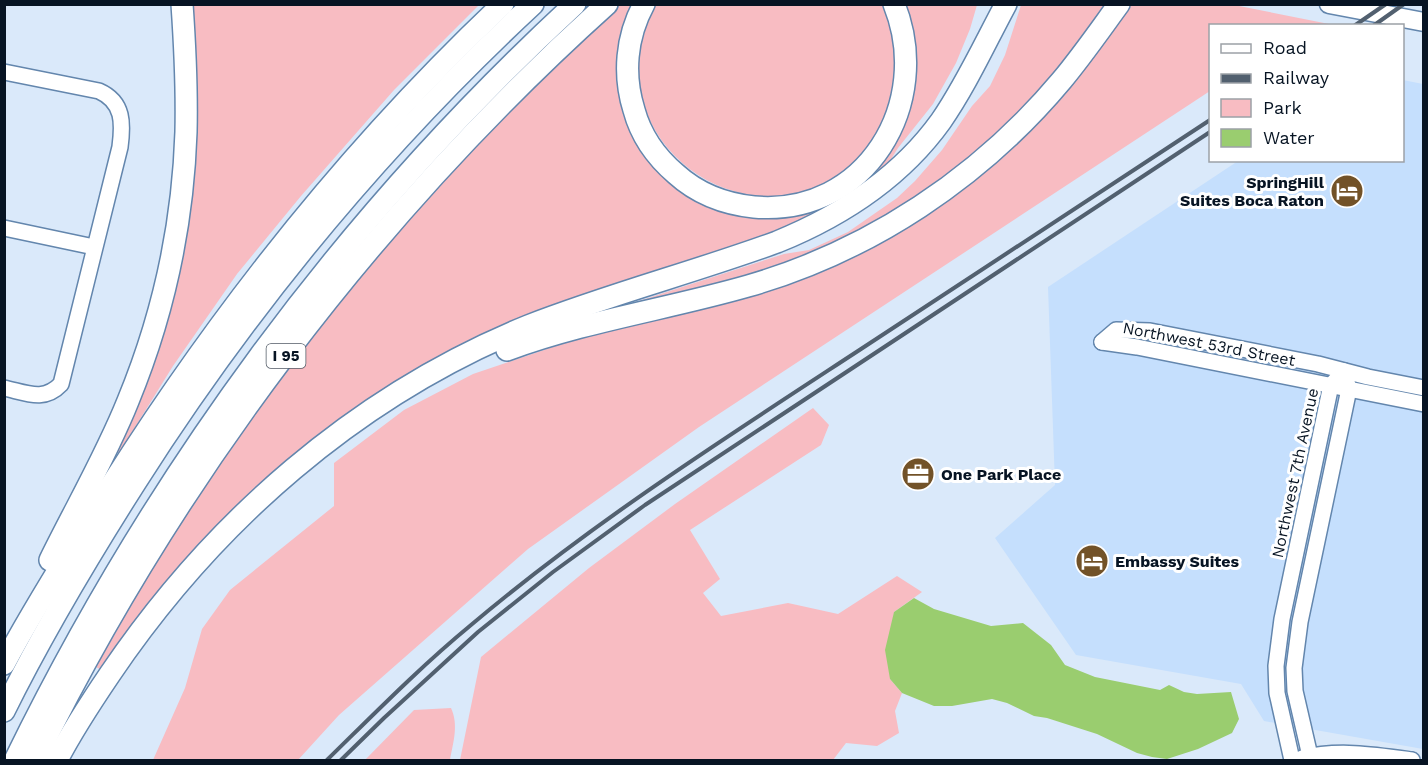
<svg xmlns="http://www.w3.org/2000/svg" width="1428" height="765" font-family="'Work Sans',sans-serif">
  <rect width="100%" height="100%" fill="#dae9fa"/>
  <polygon fill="#c5dffd" points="1403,80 1423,84 1423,749 1264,721 1241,684 1076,655 995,538 1055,485 1048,287 1238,161 1402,160"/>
  <g fill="#f8bcc2">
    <polygon points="187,5 479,5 394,90 301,196 237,274 173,366 119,453 113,449 181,233"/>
    <path d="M618,5h18l-16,52 49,122 124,35 98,-66 15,-29 8,-27 1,-35 -1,-11 -14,-41h77l-7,24 -14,34 -23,41 -35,44 -13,21 -33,26 -62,33 -100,33 -359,166c-89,68 -167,150 -228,244l-7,-4 72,-126 55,-85 104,-140 131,-154 119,-121z"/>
    <path d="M654,5h230c5,15 12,31 14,48 1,11 -3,24 -5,36 -1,8 -1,19 -4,27 -3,9 -12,18 -17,27 -6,8 -11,19 -19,25 -73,59 -184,22 -210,-66 -9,-31 -6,-71 11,-97z"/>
    <polygon points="1021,5 1107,5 1061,67 1029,104 977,153 918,200 811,255 748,278 611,310 784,254 809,250 848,232 897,198 915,181 942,150 972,106 990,86 1005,55"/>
    <polygon points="1130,5 1234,5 1329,24 1329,26 1210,26 1210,91 699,427 528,549 339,715 298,760 153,760 185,688 202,629 230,590 334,506 334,463 404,410 473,374 588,335 716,306 768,290 823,270 892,236 948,199"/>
    <polygon points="813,408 829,425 821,445 690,530 720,579 703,593 721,616 788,603 838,614 897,576 922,592 894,612 890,679 902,693 895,711 899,733 877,746 846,743 833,760 460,760 481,657 589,568 675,504"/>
    <path d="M451,708c8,17 2,35 -1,52h-85l49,-50z"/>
  </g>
  <polygon fill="#9acd6f" points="914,598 934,609 991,626 1023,623 1051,645 1065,665 1095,677 1160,690 1169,685 1184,692 1197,694 1231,692 1239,719 1232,733 1198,749 1167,759 1152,757 1137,753 1097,734 1047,718 1034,716 1007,703 992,699 952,706 934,706 902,693 890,679 885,650 894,612"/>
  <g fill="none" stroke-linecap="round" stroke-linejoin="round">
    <g stroke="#6386ad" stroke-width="18">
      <g id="minor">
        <path d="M4,72l95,19c25,11 24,33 21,56l-59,237c-17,18 -34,9 -57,4"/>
        <polyline points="4,228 94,247"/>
        <polyline points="1102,342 1116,330 1150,331 1318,364 1368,377 1424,388"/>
        <polyline points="1102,342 1137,347 1424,404"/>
        <polyline points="1310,756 1295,691 1294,668 1300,622 1349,389 1344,371"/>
        <path d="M1302,758c36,-9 74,-3 110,2"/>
        <polyline points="1292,760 1277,693 1276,666 1282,619 1331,385 1344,371"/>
      </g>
    </g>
    <g stroke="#6386ad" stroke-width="21">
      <polyline id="major" points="1329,4 1424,22"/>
    </g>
    <g stroke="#6386ad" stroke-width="24">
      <g id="highway">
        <path d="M644,4c-18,33 -21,71 -10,106 7,26 22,47 42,64 22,20 49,30 78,33 112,10 180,-104 140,-203"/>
        <path d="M507,350c78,-29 161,-41 241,-64 122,-35 232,-108 314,-206 20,-24 38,-50 57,-76"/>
        <path d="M50,560c26,-53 56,-104 78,-159 35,-85 55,-178 58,-269 1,-43 -1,-85 -4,-128"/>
        <path d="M4,664c27,-51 58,-100 88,-148 115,-186 251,-361 411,-512"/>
        <path d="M4,711c39,-79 84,-154 131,-228 112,-176 245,-337 398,-479"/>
        <path d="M15,760c139,-284 327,-541 560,-756"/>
        <path d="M35,760c138,-282 338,-546 572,-756"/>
        <path d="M57,760c15,-29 34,-58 53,-86 103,-152 246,-278 418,-348 82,-32 167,-54 249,-84 64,-26 123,-64 164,-121 25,-36 44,-78 65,-117"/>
      </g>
    </g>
    <use href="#minor" stroke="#fff" stroke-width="15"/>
    <use href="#major" stroke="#fff" stroke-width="18"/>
    <use href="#highway" stroke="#fff" stroke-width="21"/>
    <g stroke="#52606f" stroke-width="4">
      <polyline points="1354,26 1386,4"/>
      <polyline points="1373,26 1404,4"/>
      <path d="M327,760c47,-46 93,-93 144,-135 122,-103 257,-189 390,-276 117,-76 233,-153 349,-229"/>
      <polyline points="341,760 384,718 478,632 553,572 645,505 1210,132"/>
    </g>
  </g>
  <defs>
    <g id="hotel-disc" transform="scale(1.725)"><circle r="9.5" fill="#725228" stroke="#fff"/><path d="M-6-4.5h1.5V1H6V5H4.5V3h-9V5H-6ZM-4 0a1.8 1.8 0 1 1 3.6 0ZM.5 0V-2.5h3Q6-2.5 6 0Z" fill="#fff"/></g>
    <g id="office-disc" transform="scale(1.725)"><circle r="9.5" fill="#725228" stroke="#fff"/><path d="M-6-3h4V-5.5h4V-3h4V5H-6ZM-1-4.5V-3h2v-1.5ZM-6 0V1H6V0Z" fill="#fff"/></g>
  </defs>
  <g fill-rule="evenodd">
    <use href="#hotel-disc" x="1347" y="191"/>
    <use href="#office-disc" x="918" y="474"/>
    <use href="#hotel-disc" x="1092" y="561"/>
  </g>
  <g text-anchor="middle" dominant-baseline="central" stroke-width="6" stroke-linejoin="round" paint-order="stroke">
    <rect fill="#fff" stroke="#515a65" stroke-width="1.5" x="266.5" y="344" width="39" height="24" rx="4.5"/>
    <g font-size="15" font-weight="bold" fill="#071423">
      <text x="286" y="356">I 95</text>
    </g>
    <g font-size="16" font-weight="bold" fill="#071423" stroke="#fff" text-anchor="start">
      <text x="1324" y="182" text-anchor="end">SpringHill<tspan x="1324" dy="18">Suites Boca Raton</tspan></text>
      <text x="941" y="474">One Park Place</text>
      <text x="1115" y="561">Embassy Suites</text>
    </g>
    <g font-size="16" fill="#071423" stroke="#fff">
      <text transform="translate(1209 344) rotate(11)">Northwest 53rd Street</text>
      <text transform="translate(1295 473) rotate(-78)">Northwest 7th Avenue</text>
    </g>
  </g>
  <rect width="1428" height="765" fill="none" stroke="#071423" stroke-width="12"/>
  <rect x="1209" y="24" width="195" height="138" fill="#ffffff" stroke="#9ca1a7" stroke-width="1.5"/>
  <rect x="1221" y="44" width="30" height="9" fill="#ffffff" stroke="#9ca1a7" stroke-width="1.5"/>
  <text x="1263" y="54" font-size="18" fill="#071423">Road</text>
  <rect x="1221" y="74" width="30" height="9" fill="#52606f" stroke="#9ca1a7" stroke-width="1.5"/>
  <text x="1263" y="84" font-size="18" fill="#071423">Railway</text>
  <rect x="1221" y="99" width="30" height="18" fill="#f8bcc2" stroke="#9ca1a7" stroke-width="1.5"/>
  <text x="1263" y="114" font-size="18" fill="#071423">Park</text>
  <rect x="1221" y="129" width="30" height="18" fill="#9acd6f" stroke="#9ca1a7" stroke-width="1.5"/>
  <text x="1263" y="144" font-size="18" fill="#071423">Water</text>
</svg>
